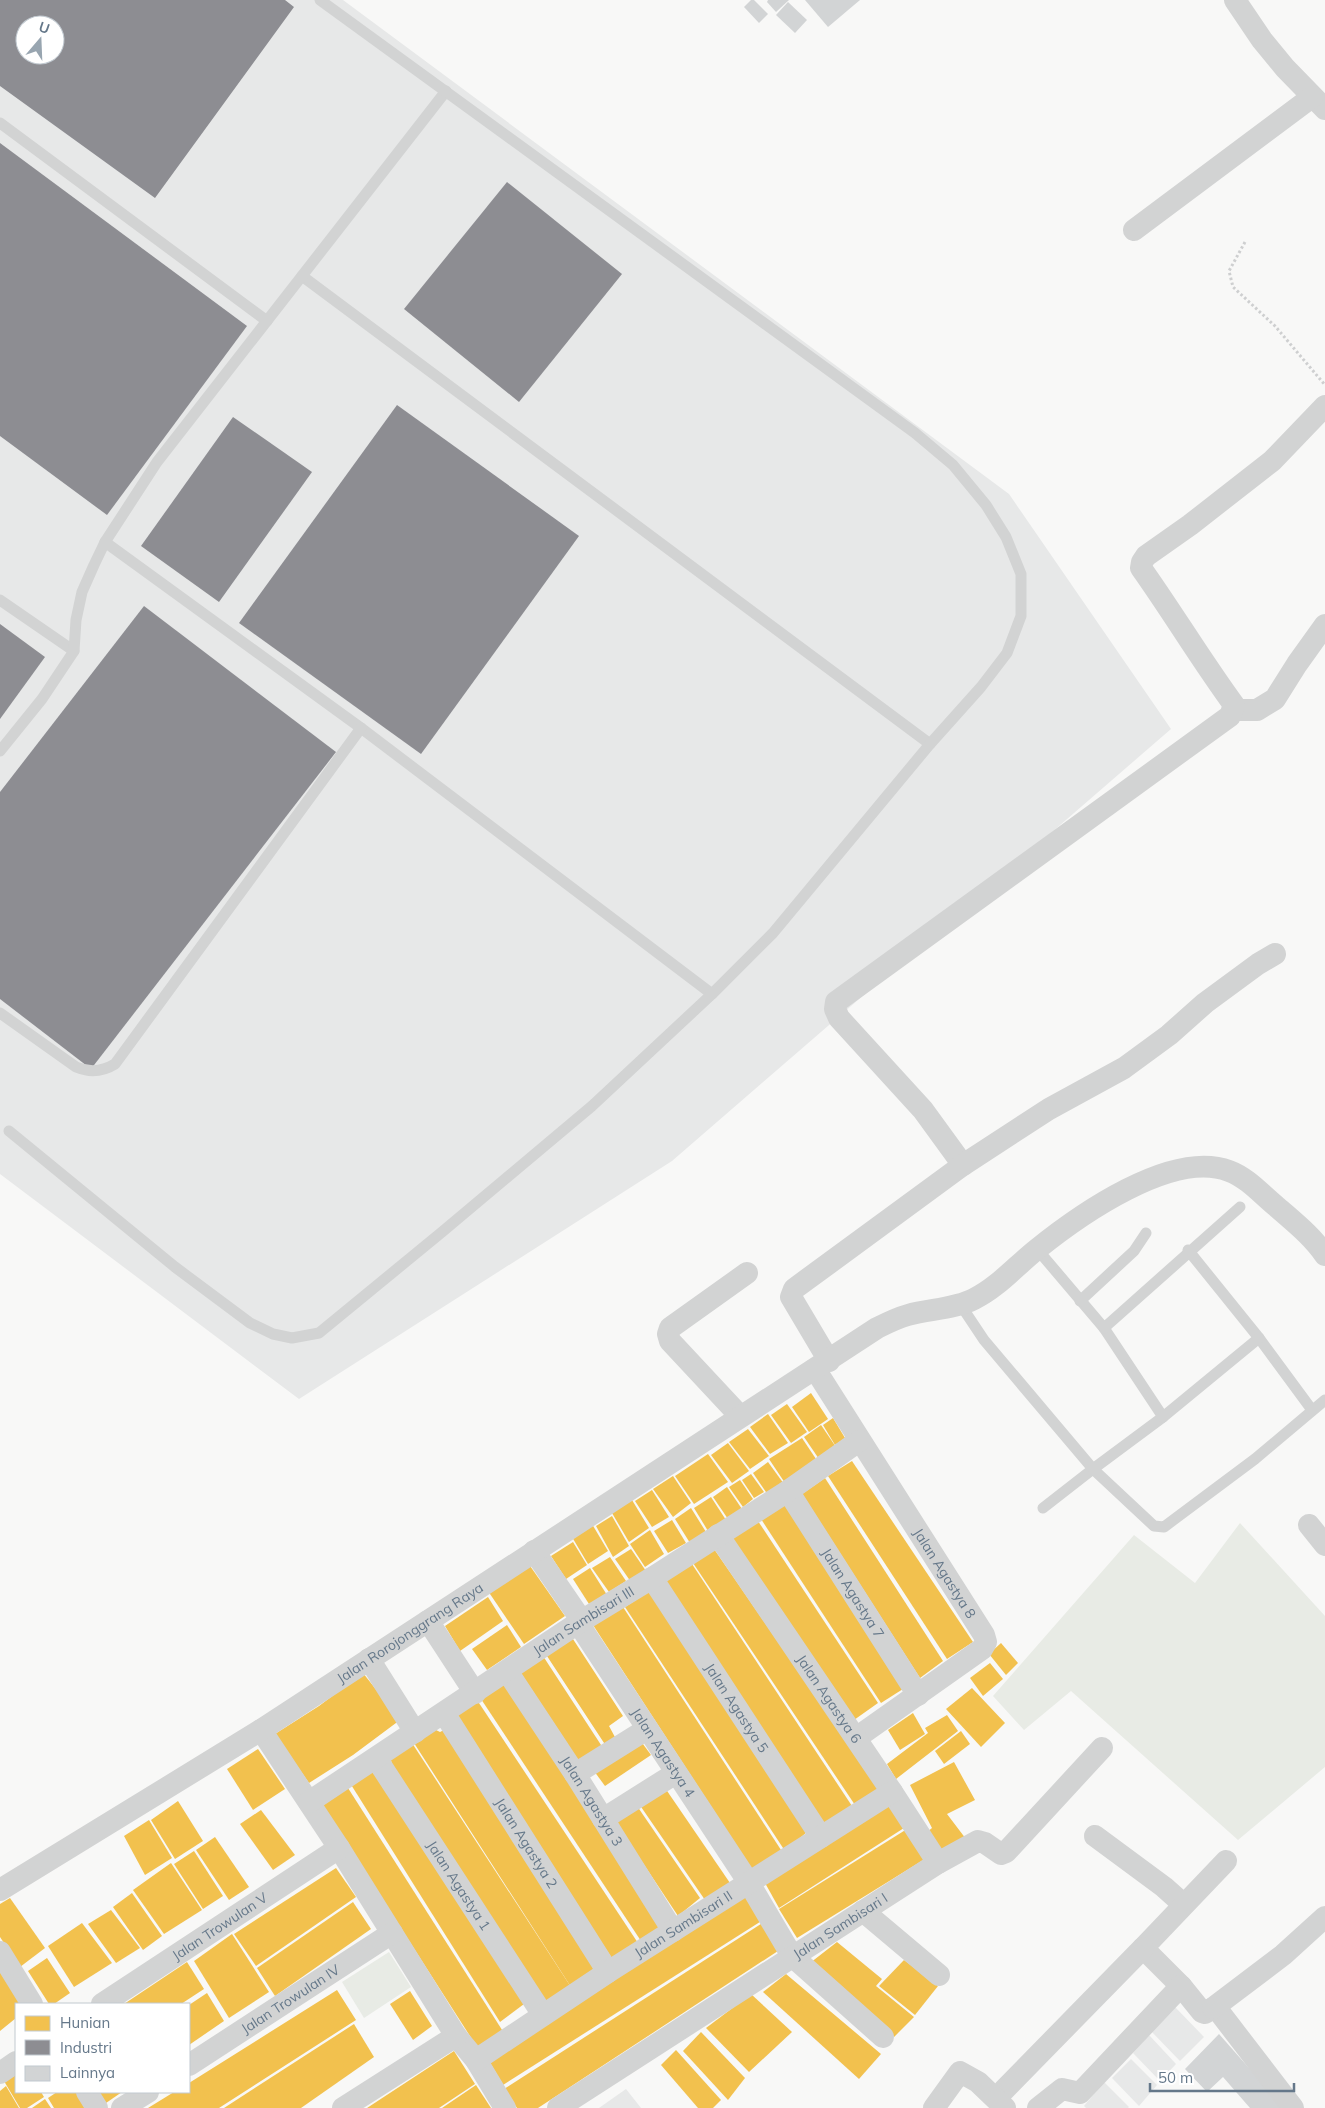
<svg xmlns="http://www.w3.org/2000/svg" width="1325" height="2108" font-family="Mulish,sans-serif">
  <rect width="100%" height="100%" fill="#f8f8f7"/>
  <g fill="#e7e8e8" fill-rule="evenodd">
    <path d="M0,0h343l666,494 162,235 -499,432 -373,238 -299,-225zM25,25h30v30h-30z"/>
    <polygon points="1175,2007 1204,2037 1180,2061 1151,2031"/>
    <polygon points="1149,2035 1176,2064 1160,2081 1133,2053"/>
    <polygon points="1131,2059 1157,2085 1139,2106 1112,2078"/>
    <polygon points="1104,2082 1129,2107 1128,2108 1086,2108 1084,2106"/>
    <polygon points="626,2089 641,2108 599,2108"/>
  </g>
  <g fill="#e8ebe5">
    <polygon points="1240,1523 1325,1616 1325,1767 1238,1840 1071,1691 1024,1730 993,1696 1134,1535 1195,1583"/>
    <polygon points="389,1952 411,1987 364,2018 342,1982"/>
  </g>
  <g fill="#f2c14e">
    <polygon points="811,1393 828,1419 809,1432 792,1407"/>
    <polygon points="787,1404 807,1432 791,1443 771,1415"/>
    <polygon points="768,1414 788,1443 770,1454 750,1427"/>
    <polygon points="833,1418 845,1438 835,1445 823,1425"/>
    <polygon points="821,1425 836,1447 819,1459 804,1437"/>
    <polygon points="748,1429 769,1456 750,1469 729,1442"/>
    <polygon points="802,1438 818,1462 785,1483 769,1459"/>
    <polygon points="728,1443 749,1471 732,1483 711,1455"/>
    <polygon points="708,1454 728,1482 694,1504 675,1476"/>
    <polygon points="852,1461 973,1642 947,1659 828,1476"/>
    <polygon points="768,1462 784,1484 768,1495 753,1473"/>
    <polygon points="751,1474 764,1492 754,1498 742,1480"/>
    <polygon points="673,1476 691,1503 673,1517 653,1489"/>
    <polygon points="825,1478 943,1661 920,1678 802,1494"/>
    <polygon points="740,1480 753,1499 743,1507 729,1487"/>
    <polygon points="727,1487 742,1509 728,1519 713,1497"/>
    <polygon points="652,1490 669,1517 652,1527 635,1501"/>
    <polygon points="711,1497 726,1520 708,1531 694,1508"/>
    <polygon points="632,1500 649,1528 629,1542 612,1513"/>
    <polygon points="785,1502 903,1689 881,1703 761,1519"/>
    <polygon points="691,1508 706,1532 690,1543 675,1519"/>
    <polygon points="612,1516 629,1546 613,1557 596,1526"/>
    <polygon points="672,1520 686,1543 668,1553 654,1531"/>
    <polygon points="758,1521 878,1703 854,1720 732,1539"/>
    <polygon points="592,1524 608,1551 588,1564 572,1537"/>
    <polygon points="650,1530 664,1554 645,1567 630,1544"/>
    <polygon points="573,1542 587,1565 566,1579 551,1556"/>
    <polygon points="712,1546 880,1790 855,1805 691,1560"/>
    <polygon points="631,1549 646,1571 631,1582 615,1559"/>
    <polygon points="610,1557 626,1581 609,1592 592,1568"/>
    <polygon points="528,1563 565,1616 524,1644 488,1591"/>
    <polygon points="692,1564 852,1806 824,1823 665,1584 667,1580"/>
    <polygon points="590,1568 607,1595 589,1604 573,1579"/>
    <polygon points="650,1591 807,1832 785,1851 625,1607"/>
    <polygon points="488,1597 503,1621 460,1651 445,1626"/>
    <polygon points="623,1607 783,1853 758,1869 751,1868 593,1625"/>
    <polygon points="507,1625 521,1647 487,1670 472,1649"/>
    <polygon points="571,1636 623,1716 609,1726 616,1739 606,1746 545,1653"/>
    <polygon points="1001,1643 1018,1663 1006,1675 989,1654"/>
    <polygon points="543,1656 603,1748 580,1763 520,1672"/>
    <polygon points="990,1663 1003,1679 983,1696 970,1678"/>
    <polygon points="363,1673 400,1720 353,1755 309,1783 275,1734 319,1706"/>
    <polygon points="504,1681 661,1927 641,1941 481,1699"/>
    <polygon points="972,1688 1005,1723 981,1747 946,1709"/>
    <polygon points="477,1700 638,1943 613,1960 454,1718"/>
    <polygon points="913,1713 925,1734 900,1750 888,1730"/>
    <polygon points="947,1715 958,1731 896,1779 887,1764 928,1733 925,1728"/>
    <polygon points="434,1729 440,1732 446,1729 597,1967 571,1987 414,1743"/>
    <polygon points="961,1731 970,1744 944,1764 935,1751"/>
    <polygon points="640,1740 651,1755 605,1786 594,1771"/>
    <polygon points="412,1743 571,1987 549,2002 543,2000 392,1764 390,1757"/>
    <polygon points="258,1749 285,1789 253,1810 227,1769"/>
    <polygon points="954,1762 975,1800 947,1814 966,1839 942,1854 927,1832 932,1828 910,1785"/>
    <polygon points="371,1769 524,2004 500,2022 350,1783"/>
    <polygon points="663,1785 730,1883 705,1900 637,1801"/>
    <polygon points="348,1788 504,2033 477,2047 322,1805"/>
    <polygon points="178,1801 203,1841 175,1859 151,1820"/>
    <polygon points="635,1803 700,1898 678,1916 613,1818"/>
    <polygon points="888,1805 904,1828 779,1908 765,1883"/>
    <polygon points="261,1810 295,1855 273,1870 240,1824"/>
    <polygon points="149,1820 172,1858 145,1875 124,1836"/>
    <polygon points="907,1829 925,1859 797,1938 779,1909"/>
    <polygon points="215,1837 249,1887 229,1900 196,1850"/>
    <polygon points="194,1851 223,1896 203,1909 174,1864"/>
    <polygon points="171,1863 202,1910 164,1934 133,1890"/>
    <polygon points="336,1868 356,1897 256,1966 234,1934"/>
    <polygon points="746,1892 763,1920 503,2085 489,2061"/>
    <polygon points="132,1893 162,1936 143,1950 113,1907"/>
    <polygon points="10,1898 45,1948 20,1967 0,1937 0,1904"/>
    <polygon points="353,1902 371,1929 275,1996 257,1968"/>
    <polygon points="111,1910 140,1948 116,1963 88,1924"/>
    <polygon points="764,1922 781,1949 538,2108 517,2108 504,2089"/>
    <polygon points="82,1923 112,1963 74,1987 48,1946"/>
    <polygon points="232,1934 269,1992 229,2018 194,1961"/>
    <polygon points="837,1942 882,1979 876,1986 914,2017 894,2037 810,1963"/>
    <polygon points="47,1958 70,1993 54,2004 49,2004 28,1971"/>
    <polygon points="904,1960 938,1986 915,2015 879,1986"/>
    <polygon points="187,1962 204,1989 181,2004 124,2004"/>
    <polygon points="0,1971 22,2004 16,2004 16,2018 0,2031"/>
    <polygon points="786,1974 881,2054 859,2079 763,1992"/>
    <polygon points="337,1990 356,2020 219,2108 148,2108 174,2092 189,2092 189,2083"/>
    <polygon points="410,1991 432,2026 413,2040 390,2004"/>
    <polygon points="207,1993 224,2021 189,2045 189,2005"/>
    <polygon points="751,1994 792,2032 749,2072 706,2028"/>
    <polygon points="354,2024 374,2057 301,2108 224,2108"/>
    <polygon points="701,2032 745,2078 728,2100 683,2051"/>
    <polygon points="676,2050 721,2100 713,2108 698,2108 661,2065"/>
    <polygon points="454,2051 475,2084 439,2108 367,2108"/>
    <polygon points="16,2073 16,2092 41,2092 44,2097 27,2108 20,2108 4,2081"/>
    <polygon points="476,2085 491,2108 442,2108"/>
    <polygon points="6,2086 19,2108 0,2108 0,2091"/>
    <polygon points="57,2092 76,2092 87,2108 54,2108 48,2098"/>
    <polygon points="99,2092 122,2092 106,2103"/>
    <polygon points="45,2099 51,2108 32,2108"/>
  </g>
  <g fill="#8d8d92" fill-rule="evenodd">
    <path d="M0,0h285l9,7 -139,191 -155,-112zM25,25h30v30h-30z"/>
    <polygon points="0,143 247,326 107,515 0,436"/>
    <polygon points="507,182 622,274 519,402 404,309"/>
    <polygon points="397,405 579,536 421,754 239,623"/>
    <polygon points="233,417 312,472 219,602 141,546"/>
    <polygon points="144,606 336,752 91,1069 0,999 0,792"/>
    <polygon points="0,624 45,657 0,719"/>
  </g>
  <g fill="#d2d4d5">
    <polygon points="751,0 754,0 768,14 759,23 744,7"/>
    <polygon points="768,0 789,0 776,12 767,2"/>
    <polygon points="805,0 860,0 828,27"/>
    <polygon points="788,2 807,20 795,33 776,15"/>
    <polygon points="1219,2034 1284,2108 1250,2108 1223,2077 1207,2092 1185,2069"/>
  </g>
  <g fill="none" stroke-linecap="round" stroke-linejoin="round">
    <polyline stroke="#cecfd0" stroke-width="3" stroke-dasharray="2.5 2.5" stroke-linecap="butt" points="1245,242 1229,271 1233,287 1275,326 1325,385"/>
    <g stroke="#d2d3d3" stroke-width="11">
      <polyline points="0,123 267,321"/>
      <polyline points="302,276 930,744"/>
      <polyline points="105,542 361,728 712,994"/>
      <polyline points="0,600 74,651"/>
      <polyline points="0,751 42,699 74,651 76,620 82,592 94,565 105,542 157,462 446,91"/>
      <path d="M0,1013l76,54c14,6 26,5 39,-3l246,-336"/>
      <polyline points="9,1131 175,1267 250,1323 273,1334 292,1338 319,1333 442,1232 592,1106 712,994 773,933 930,744 981,687 1007,653 1021,616 1021,574 1006,537 986,505 953,465 915,433 320,0"/>
      <polyline points="1037,1249 1104,1328 1163,1417 1093,1469 1043,1508"/>
      <polyline points="1188,1250 1259,1338 1312,1410"/>
      <polyline points="1080,1301 1134,1251 1146,1233"/>
      <polyline points="960,1304 984,1340 1093,1469 1154,1526 1164,1527 1255,1459 1325,1400"/>
      <polyline points="1104,1328 1240,1207"/>
      <polyline points="1163,1417 1259,1338"/>
    </g>
    <g stroke="#d2d3d3" stroke-width="22">
      <polyline points="1235,0 1262,40 1285,68 1325,109"/>
      <polyline points="1134,230 1312,97"/>
      <polyline points="1234,710 1257,710 1275,699 1297,664 1325,625"/>
      <path d="M963,1165l-40,-55 -84,-92 -4,-9 1,-7 394,-286 4,-11c-33,-45 -61,-92 -93,-137l1,-6 4,-6 44,-31 82,-64 53,-55"/>
      <polyline points="829,1361 791,1297 794,1289 963,1165 1049,1109 1124,1068 1169,1035 1205,1003 1258,964 1275,954"/>
      <path id="s1" d="M815,1369l169,266 2,7 -4,7 -126,89"/>
      <polyline points="740,1416 670,1341 668,1334 670,1328 747,1273"/>
      <path id="s2" d="M788,1491l130,204"/>
      <polyline points="1309,1525 1325,1545"/>
      <path id="s3" d="M718,1535l174,257 46,71"/>
      <polyline points="534,1551 582,1621"/>
      <path id="s4" d="M652,1578l169,259"/>
      <polyline points="428,1621 475,1693"/>
      <path id="s5" d="M578,1623l171,260 43,73 91,81"/>
      <polyline points="369,1659 415,1732"/>
      <path id="s6" d="M507,1671l68,103 98,157"/>
      <path id="s7" d="M444,1713l164,259"/>
      <polyline points="261,1730 339,1848 456,2036 476,2060 505,2108"/>
      <path id="s8" d="M376,1758l167,257"/>
      <polyline points="575,1774 647,1729"/>
      <path id="s9" d="M309,1802l269,-179 74,-45 136,-87 71,-50"/>
      <polyline points="603,1819 676,1773"/>
      <polyline points="1095,1836 1164,1887 1183,1904"/>
      <polyline points="1226,1861 1143,1948 1181,1986 1202,2012 1205,2013 1213,2008 1217,2009 1293,2108"/>
      <path id="s10" d="M0,1890l261,-160 616,-402c10,-5 20,-10 31,-13 21,-6 47,-6 66,-16 24,-12 42,-33 62,-49 42,-34 136,-101 193,-79 19,7 33,24 48,36 17,15 35,29 48,48"/>
      <polyline points="863,1911 939,1975"/>
      <polyline points="0,1952 32,2004"/>
      <path id="s11" d="M102,2004l237,-156"/>
      <polyline points="1213,2008 1283,1955 1325,1917"/>
      <path id="s12" d="M476,2060l132,-88 284,-180"/>
      <path id="s13" d="M189,2065l203,-132"/>
      <polyline points="0,2073 16,2062"/>
      <polyline points="1004,2090 1143,1948"/>
      <polyline points="87,2092 97,2108"/>
      <polyline points="122,2108 148,2092"/>
      <polyline points="343,2108 456,2036"/>
      <path id="s14" d="M558,2108l380,-245 40,-22 7,2 16,11 5,-2 96,-104"/>
      <polyline points="934,2108 960,2072 978,2082 1005,2108"/>
      <polyline points="1038,2108 1062,2089 1080,2093 1181,1986"/>
    </g>
  </g>
  <g text-anchor="middle" dominant-baseline="central" stroke-width="5" stroke-linejoin="round" paint-order="stroke">
    <g font-size="14" fill="#65788a" stroke="#fff">
      <text stroke="none"><textPath href="#s1" startOffset="242">Jalan Agastya 8</textPath></text>
      <text stroke="none"><textPath href="#s2" startOffset="121">Jalan Agastya 7</textPath></text>
      <text stroke="none"><textPath href="#s9" startOffset="329">Jalan Sambisari III</textPath></text>
      <text stroke="none"><textPath href="#s10" startOffset="484">Jalan Rorojonggrang Raya</textPath></text>
      <text stroke="none"><textPath href="#s3" startOffset="198">Jalan Agastya 6</textPath></text>
      <text stroke="none"><textPath href="#s4" startOffset="155">Jalan Agastya 5</textPath></text>
      <text stroke="none"><textPath href="#s5" startOffset="155">Jalan Agastya 4</textPath></text>
      <text stroke="none"><textPath href="#s6" startOffset="155">Jalan Agastya 3</textPath></text>
      <text stroke="none"><textPath href="#s7" startOffset="154">Jalan Agastya 2</textPath></text>
      <text stroke="none"><textPath href="#s8" startOffset="152">Jalan Agastya 1</textPath></text>
      <text stroke="none"><textPath href="#s12" startOffset="248">Jalan Sambisari II</textPath></text>
      <text stroke="none"><textPath href="#s11" startOffset="141">Jalan Trowulan V</textPath></text>
      <text stroke="none"><textPath href="#s14" startOffset="336">Jalan Sambisari I</textPath></text>
      <text stroke="none"><textPath href="#s13" startOffset="121">Jalan Trowulan IV</textPath></text>
    </g>
  </g>
  <rect x="15" y="2003" width="175" height="90" fill="#ffffff" stroke="#c1c9d0"/>
  <rect x="25" y="2016" width="25" height="15" fill="#f2c14e" stroke="#c1c9d0"/>
  <text x="60" y="2028" font-size="15" fill="#65788a">Hunian</text>
  <rect x="25" y="2040" width="25" height="15" fill="#8d8d92" stroke="#c1c9d0"/>
  <text x="60" y="2053" font-size="15" fill="#65788a">Industri</text>
  <rect x="25" y="2066" width="25" height="15" fill="#d2d4d5" stroke="#c1c9d0"/>
  <text x="60" y="2078" font-size="15" fill="#65788a">Lainnya</text>
  <g transform="translate(40 40) rotate(19)"><circle r="24" fill="#ffffff" stroke="#c1c9d0"/>
  <path d="M0-4L9 19L0 12L-9 19Z" fill="#98a5b0"/>
  <text y="-8" font-size="14" font-weight="bold" text-anchor="middle" fill="#65788a">U</text>
  </g>
  <path d="M1150 2083v8h144v-8" fill="none" stroke="#65788a" stroke-width="2.5"/>
  <text x="1158" y="2083" font-size="15" fill="#65788a" stroke="#ffffff" stroke-width="4" paint-order="stroke">50 m</text>
</svg>
